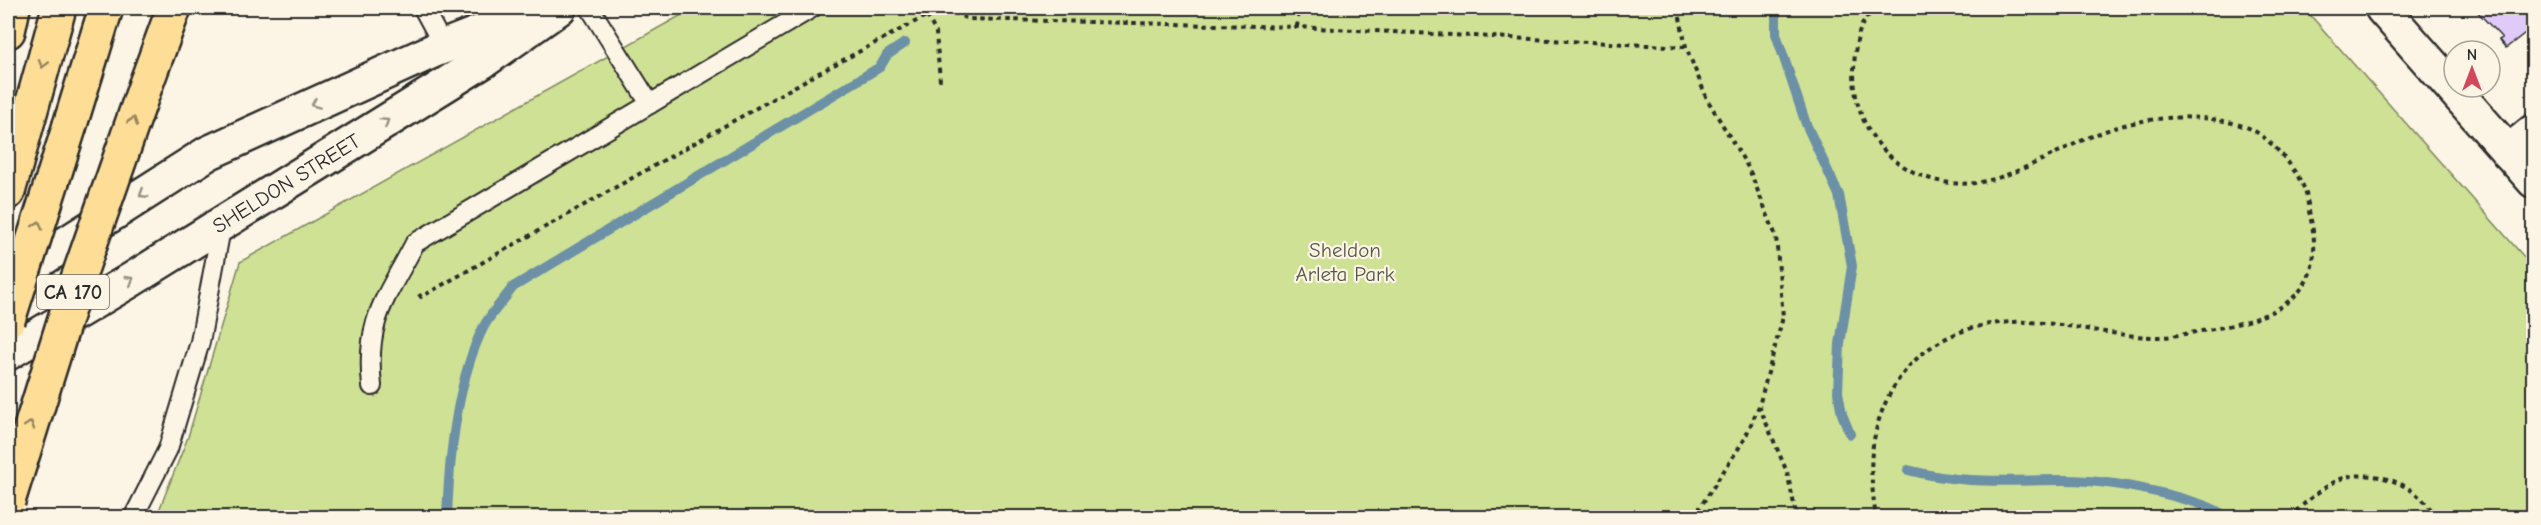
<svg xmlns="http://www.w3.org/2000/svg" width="2541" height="525" font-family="'Comic Neue',sans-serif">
  <rect width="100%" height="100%" fill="#fcf5e5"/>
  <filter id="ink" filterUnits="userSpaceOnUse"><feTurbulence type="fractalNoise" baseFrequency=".0167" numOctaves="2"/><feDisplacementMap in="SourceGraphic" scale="12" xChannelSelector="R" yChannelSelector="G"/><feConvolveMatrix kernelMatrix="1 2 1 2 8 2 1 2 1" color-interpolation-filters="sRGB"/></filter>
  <g filter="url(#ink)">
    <polygon fill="#cfe195" stroke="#7d8660" stroke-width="1.5" points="694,8 2304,8 2533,267 2533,517 156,518 188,437 240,262"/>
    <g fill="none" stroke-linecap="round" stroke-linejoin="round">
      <g stroke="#6c90a6" stroke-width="10">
        <polyline points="1776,8 1776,34 1806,124 1839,195 1852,266 1840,344 1838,392 1842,414 1850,434"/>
        <path d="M1908,470c56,15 99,10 156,10 37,0 74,7 109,16 20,6 38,9 55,22"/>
        <path d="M447,518c2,-58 10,-137 36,-190 7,-14 20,-27 30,-41l367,-220 7,-12 18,-12"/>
      </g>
    </g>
    <polygon fill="#e0cafa" stroke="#2b2b2b" stroke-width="1.5" points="2474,8 2534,8 2534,26 2506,48 2499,40 2502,38"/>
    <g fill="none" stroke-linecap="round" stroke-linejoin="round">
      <g stroke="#2b2b2b" stroke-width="22">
        <g id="lane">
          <polyline points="423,8 444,47"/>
          <polyline points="590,8 650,104"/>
          <path d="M372,386c-7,-67 14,-87 43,-143l397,-235"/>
          <polyline points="133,518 168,449 200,342 222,223"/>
        </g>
      </g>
      <g stroke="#2b2b2b" stroke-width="38">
        <g id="street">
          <polyline points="2382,8 2534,181"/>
          <polyline points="2508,152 2534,131"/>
        </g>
      </g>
      <g stroke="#2b2b2b" stroke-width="38">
        <g id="secondary">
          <polyline points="9,280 208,153 435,50 530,13"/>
          <path id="s1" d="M8,353l123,-73 354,-220 74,-52"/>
        </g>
      </g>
      <g stroke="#2b2b2b" stroke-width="38">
        <g id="highway">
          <polyline points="8,31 13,8"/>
          <polyline points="146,84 174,8"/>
          <polyline points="70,125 106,8"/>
          <polyline points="8,192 59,8"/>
        </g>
      </g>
      <g stroke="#2b2b2b" stroke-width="4" stroke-dasharray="4.5 4.5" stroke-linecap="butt">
        <polyline points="923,8 936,33 940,81"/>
        <polyline points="946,8 967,19 1297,27 1686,47"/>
        <polyline points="1678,8 1686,47 1707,99 1749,169 1776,236 1783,317 1759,406 1744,440 1693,518"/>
        <path d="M1875,8c-4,4 -9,10 -12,15 -10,19 -11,57 -6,78 13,53 63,88 118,82 39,-5 85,-34 122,-49 45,-18 103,-23 149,-7 21,7 49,40 58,61 4,9 4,22 7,32 17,78 -37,98 -103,110 -15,2 -30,6 -45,7 -51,1 -101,-17 -151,-15 -78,3 -130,52 -140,130 -2,21 1,44 4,66"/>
        <polyline points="1297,27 1299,8"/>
        <polyline points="419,294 421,297 815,75 941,8"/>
        <polyline points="1759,406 1787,472 1797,518"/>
        <path d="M2290,518c13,-15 42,-40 62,-42 34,-4 68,12 84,42"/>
      </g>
      <use href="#lane" stroke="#fcf5e5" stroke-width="18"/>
      <use href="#street" stroke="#fcf5e5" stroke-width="33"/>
      <use href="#secondary" stroke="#fcf5e5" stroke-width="33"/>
      <use href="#highway" stroke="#fede96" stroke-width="33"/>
      <g stroke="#2b2b2b" stroke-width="38" stroke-linecap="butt">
        <g id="highway-bridge">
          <polyline points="8,320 70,125"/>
          <polyline points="8,501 73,293 146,84"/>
        </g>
      </g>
      <use href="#highway-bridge" stroke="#fede96" stroke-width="33"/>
    </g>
    <defs><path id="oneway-chevron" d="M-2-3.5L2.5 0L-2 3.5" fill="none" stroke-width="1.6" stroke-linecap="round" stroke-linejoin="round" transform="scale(1.5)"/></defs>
    <g stroke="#948460">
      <use href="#oneway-chevron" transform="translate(43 64) rotate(106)"/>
      <use href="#oneway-chevron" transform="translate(133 121) rotate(-71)"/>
      <use href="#oneway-chevron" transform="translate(38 225) rotate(-72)"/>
      <use href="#oneway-chevron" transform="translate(30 425) rotate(-72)"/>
    </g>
    <g stroke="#949088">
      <use href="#oneway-chevron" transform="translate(315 104) rotate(156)"/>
      <use href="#oneway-chevron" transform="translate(385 122) rotate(-32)"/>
      <use href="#oneway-chevron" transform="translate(143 194) rotate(148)"/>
      <use href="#oneway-chevron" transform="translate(130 280) rotate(-31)"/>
    </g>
  </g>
  <g text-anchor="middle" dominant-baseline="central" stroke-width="4.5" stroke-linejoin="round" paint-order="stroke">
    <rect fill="#fcf5e5" stroke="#6a6863" stroke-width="1.5" x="37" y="275" width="72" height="34" rx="4.5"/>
    <g font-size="20" font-weight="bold" fill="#2b2b2b">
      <text x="73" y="292">CA 170</text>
    </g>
    <g font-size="21" fill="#2b2b2b" stroke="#fcf5e5">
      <text stroke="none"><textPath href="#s1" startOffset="326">SHELDON STREET</textPath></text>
    </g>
    <g font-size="21" fill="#545846" stroke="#fcf5e5">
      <text x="1345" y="250">Sheldon<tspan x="1345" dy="24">Arleta Park</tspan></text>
    </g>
  </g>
  <rect width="2541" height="525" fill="none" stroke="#fcf5e5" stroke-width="30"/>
  <rect x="15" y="15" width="2511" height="495" fill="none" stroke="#2b2b2b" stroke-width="2" filter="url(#ink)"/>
  <g transform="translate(2472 69)"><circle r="28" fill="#fcf5e5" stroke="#a8a49b" stroke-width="1.5"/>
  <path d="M0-4.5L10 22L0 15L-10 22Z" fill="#d1495b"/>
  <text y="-9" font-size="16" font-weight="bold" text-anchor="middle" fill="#2b2b2b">N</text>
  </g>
</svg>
